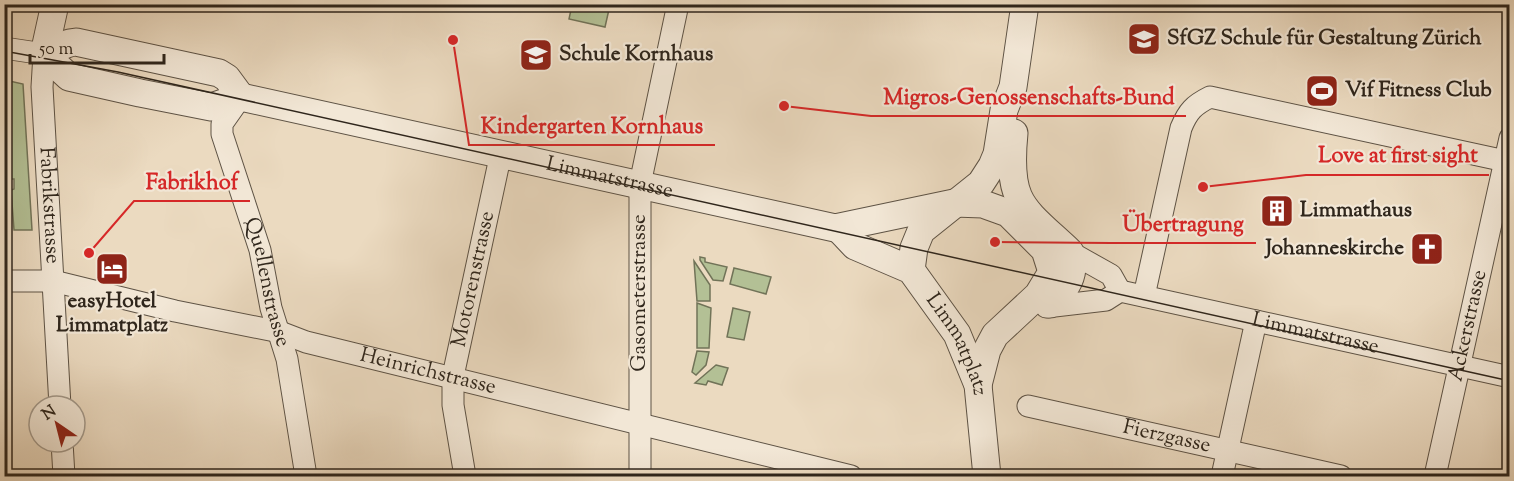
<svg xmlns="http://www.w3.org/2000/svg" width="1514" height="481" font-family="'Sorts Mill Goudy',serif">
  <rect width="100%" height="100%" fill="#ebdac0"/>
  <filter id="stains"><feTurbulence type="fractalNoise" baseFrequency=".00333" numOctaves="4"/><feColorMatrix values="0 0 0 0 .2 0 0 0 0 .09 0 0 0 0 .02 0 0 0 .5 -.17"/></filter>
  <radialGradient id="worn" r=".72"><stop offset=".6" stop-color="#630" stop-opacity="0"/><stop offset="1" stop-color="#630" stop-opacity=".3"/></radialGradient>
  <g fill="#b3c095" stroke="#717358" stroke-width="1.5">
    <polygon points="572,5 610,5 605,27 569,19"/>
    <polygon points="5,80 23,84 32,230 14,230 11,190 14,189 14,179 11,179 10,126 5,126"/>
    <polygon points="700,257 705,258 705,262 727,267 723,281 713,280 700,260"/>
    <polygon points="694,261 710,285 710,301 697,301"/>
    <polygon points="734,268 771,277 766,294 730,284"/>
    <polygon points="697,303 711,308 709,348 697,348"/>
    <polygon points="733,308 750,312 744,340 727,337"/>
    <polygon points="697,351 709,352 706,365 696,375 692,372"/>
    <polygon points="716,365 728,368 722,385 708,381 706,385 695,383"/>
  </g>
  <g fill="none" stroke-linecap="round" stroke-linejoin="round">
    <g stroke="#5e5345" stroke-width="23">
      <g id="minor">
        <path id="s1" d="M4,48l40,6 -2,33 18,319"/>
        <path id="s2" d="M241,97l-19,27v10l38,116 11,58 16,51 19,117"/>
        <polyline points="1070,252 1111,275 1120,291"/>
        <path id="s3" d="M4,281h49l122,30 105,21 26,10 545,134"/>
        <path id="s4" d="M1120,291l390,86"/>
        <path d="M1144,296l37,-168c7,-17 13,-23 29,-31l300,65"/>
        <polyline points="1046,307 1106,300 1120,291"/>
        <path id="s5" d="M1028,406l313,70"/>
        <polyline points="62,442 64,476"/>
        <path id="s6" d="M465,476l-12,-71v-29l48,-223"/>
        <polyline points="640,476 640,184 678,4"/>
        <polyline points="1222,476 1256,321"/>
        <path id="s7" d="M1435,476l75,-338"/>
      </g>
    </g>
    <g stroke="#5e5345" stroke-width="29">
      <g id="tertiary">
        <path id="s8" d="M44,54l25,23 71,16 71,14 30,-10 594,131 119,-25 29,1 25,9 37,37 7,22 -14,23 -43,40 -8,15 -9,35"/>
        <polyline points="44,54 69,43 76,42 219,73 227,78 241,97"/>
        <polyline points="44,54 55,4"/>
        <path d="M1014,133c-7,71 8,74 56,119 7,21 -4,39 -20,52"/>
        <path id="s9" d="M838,228l17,18 56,24 46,64 21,51 9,91"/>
        <polyline points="911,270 914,248 921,231 981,183 992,166 997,154 1004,110 1013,87 1025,4"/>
      </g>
    </g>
    <use href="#minor" stroke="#f2e7d6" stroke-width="21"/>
    <use href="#tertiary" stroke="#f2e7d6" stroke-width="27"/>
    <polyline stroke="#2f261c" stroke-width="1.5" points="4,51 118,72 1510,381"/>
  </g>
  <defs>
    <g id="university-square" transform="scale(1.725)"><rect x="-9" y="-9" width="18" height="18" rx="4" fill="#8f2418" stroke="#f2e7d6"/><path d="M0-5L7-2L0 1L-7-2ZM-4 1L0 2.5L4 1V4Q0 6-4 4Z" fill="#fff"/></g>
    <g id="school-square" transform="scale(1.725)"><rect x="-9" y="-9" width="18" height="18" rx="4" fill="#8f2418" stroke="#f2e7d6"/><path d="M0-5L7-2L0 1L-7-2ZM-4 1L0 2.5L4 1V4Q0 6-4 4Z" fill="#fff"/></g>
    <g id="stadium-square" transform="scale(1.725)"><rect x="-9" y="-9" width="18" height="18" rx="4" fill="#8f2418" stroke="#f2e7d6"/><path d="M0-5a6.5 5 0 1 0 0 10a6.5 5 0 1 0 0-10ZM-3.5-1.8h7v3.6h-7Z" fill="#fff"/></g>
    <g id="building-square" transform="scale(1.725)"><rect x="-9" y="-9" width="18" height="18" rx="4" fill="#8f2418" stroke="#f2e7d6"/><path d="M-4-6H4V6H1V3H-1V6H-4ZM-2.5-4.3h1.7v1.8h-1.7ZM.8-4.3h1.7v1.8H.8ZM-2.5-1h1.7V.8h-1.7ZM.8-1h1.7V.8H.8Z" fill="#fff"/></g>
    <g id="church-square" transform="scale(1.725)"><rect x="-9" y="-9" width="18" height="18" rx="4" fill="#8f2418" stroke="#f2e7d6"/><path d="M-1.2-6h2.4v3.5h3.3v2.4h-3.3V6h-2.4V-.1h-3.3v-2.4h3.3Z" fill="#fff"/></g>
    <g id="hotel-square" transform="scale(1.725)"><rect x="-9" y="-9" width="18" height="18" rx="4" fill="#8f2418" stroke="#f2e7d6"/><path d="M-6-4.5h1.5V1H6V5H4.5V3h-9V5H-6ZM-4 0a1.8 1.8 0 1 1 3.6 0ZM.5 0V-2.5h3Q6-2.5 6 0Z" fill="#fff"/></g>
  </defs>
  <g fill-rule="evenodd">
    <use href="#university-square" x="1144" y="39"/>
    <use href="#school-square" x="536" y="55"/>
    <use href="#stadium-square" x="1322" y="91"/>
    <use href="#building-square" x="1277" y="211"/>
    <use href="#church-square" x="1427" y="249"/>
    <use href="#hotel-square" x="112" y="269"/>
  </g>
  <g text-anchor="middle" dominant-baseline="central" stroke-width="4.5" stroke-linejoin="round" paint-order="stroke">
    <g font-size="21" font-weight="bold" fill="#2f261c" stroke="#f2e7d6" text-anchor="start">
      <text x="1167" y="39">SfGZ Schule für Gestaltung Zürich</text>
      <text x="559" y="55">Schule Kornhaus</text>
      <text x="1345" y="91">Vif Fitness Club</text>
      <text x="1300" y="211">Limmathaus</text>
      <text x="1404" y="249" text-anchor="end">Johanneskirche</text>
      <text x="112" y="302" text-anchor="middle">easyHotel<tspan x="112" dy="24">Limmatplatz</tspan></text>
    </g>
    <g font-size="21" fill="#2f261c" stroke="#f2e7d6">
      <text stroke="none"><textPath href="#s8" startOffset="588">Limmatstrasse</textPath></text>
      <text stroke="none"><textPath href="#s1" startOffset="192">Fabrikstrasse</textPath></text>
      <text stroke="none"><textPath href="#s6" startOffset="200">Motorenstrasse</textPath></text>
      <text stroke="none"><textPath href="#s2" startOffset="198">Quellenstrasse</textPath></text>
      <text transform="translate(640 293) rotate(-90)">Gasometerstrasse</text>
      <text stroke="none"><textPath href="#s7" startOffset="154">Ackerstrasse</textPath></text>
      <text stroke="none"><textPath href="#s9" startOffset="174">Limmatplatz</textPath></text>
      <text stroke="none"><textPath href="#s4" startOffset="200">Limmatstrasse</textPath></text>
      <text stroke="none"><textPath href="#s3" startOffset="435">Heinrichstrasse</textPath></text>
      <text stroke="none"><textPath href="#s5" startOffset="142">Fierzgasse</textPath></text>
    </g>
  </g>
  <path fill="none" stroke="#d62828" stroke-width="2" d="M784 106L871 116H1186M453 40L469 145H715M1203 187L1306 175H1489M89 253L134 201H250M995 242L1111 243H1256"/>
  <g fill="#d62828" stroke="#f2e7d6" stroke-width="2">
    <circle cx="784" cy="106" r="6"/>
    <circle cx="453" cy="40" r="6"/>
    <circle cx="1203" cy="187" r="6"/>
    <circle cx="89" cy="253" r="6"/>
    <circle cx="995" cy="242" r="6"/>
  </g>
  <g font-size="22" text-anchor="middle" font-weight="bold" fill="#d62828" stroke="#f2e7d6" stroke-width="4.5" stroke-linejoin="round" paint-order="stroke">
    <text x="1029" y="104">Migros-Genossenschafts-Bund</text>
    <text x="592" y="133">Kindergarten Kornhaus</text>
    <text x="1398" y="162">Love at first sight</text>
    <text x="192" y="189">Fabrikhof</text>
    <text x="1183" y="231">Übertragung</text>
  </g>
  <rect width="1514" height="481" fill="none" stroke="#ebdac0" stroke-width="24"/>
  <rect x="6" y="6" width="1502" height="469" fill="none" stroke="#2f261c" stroke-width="3"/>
  <rect x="12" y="12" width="1490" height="457" fill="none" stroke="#2f261c" stroke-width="1.5"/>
  <g transform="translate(57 424) rotate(325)"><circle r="28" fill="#f2e7d6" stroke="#a49a8c" stroke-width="1.5"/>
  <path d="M0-4.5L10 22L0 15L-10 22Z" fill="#8f2418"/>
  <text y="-9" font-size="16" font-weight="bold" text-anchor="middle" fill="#2f261c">N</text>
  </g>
  <path d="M30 54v9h134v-9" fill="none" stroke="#2f261c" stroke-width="3"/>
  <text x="39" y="54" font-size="18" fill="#2f261c" stroke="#f2e7d6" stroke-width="4.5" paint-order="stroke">50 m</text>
  <rect width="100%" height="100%" filter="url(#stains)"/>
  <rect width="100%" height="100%" fill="url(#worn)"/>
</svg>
